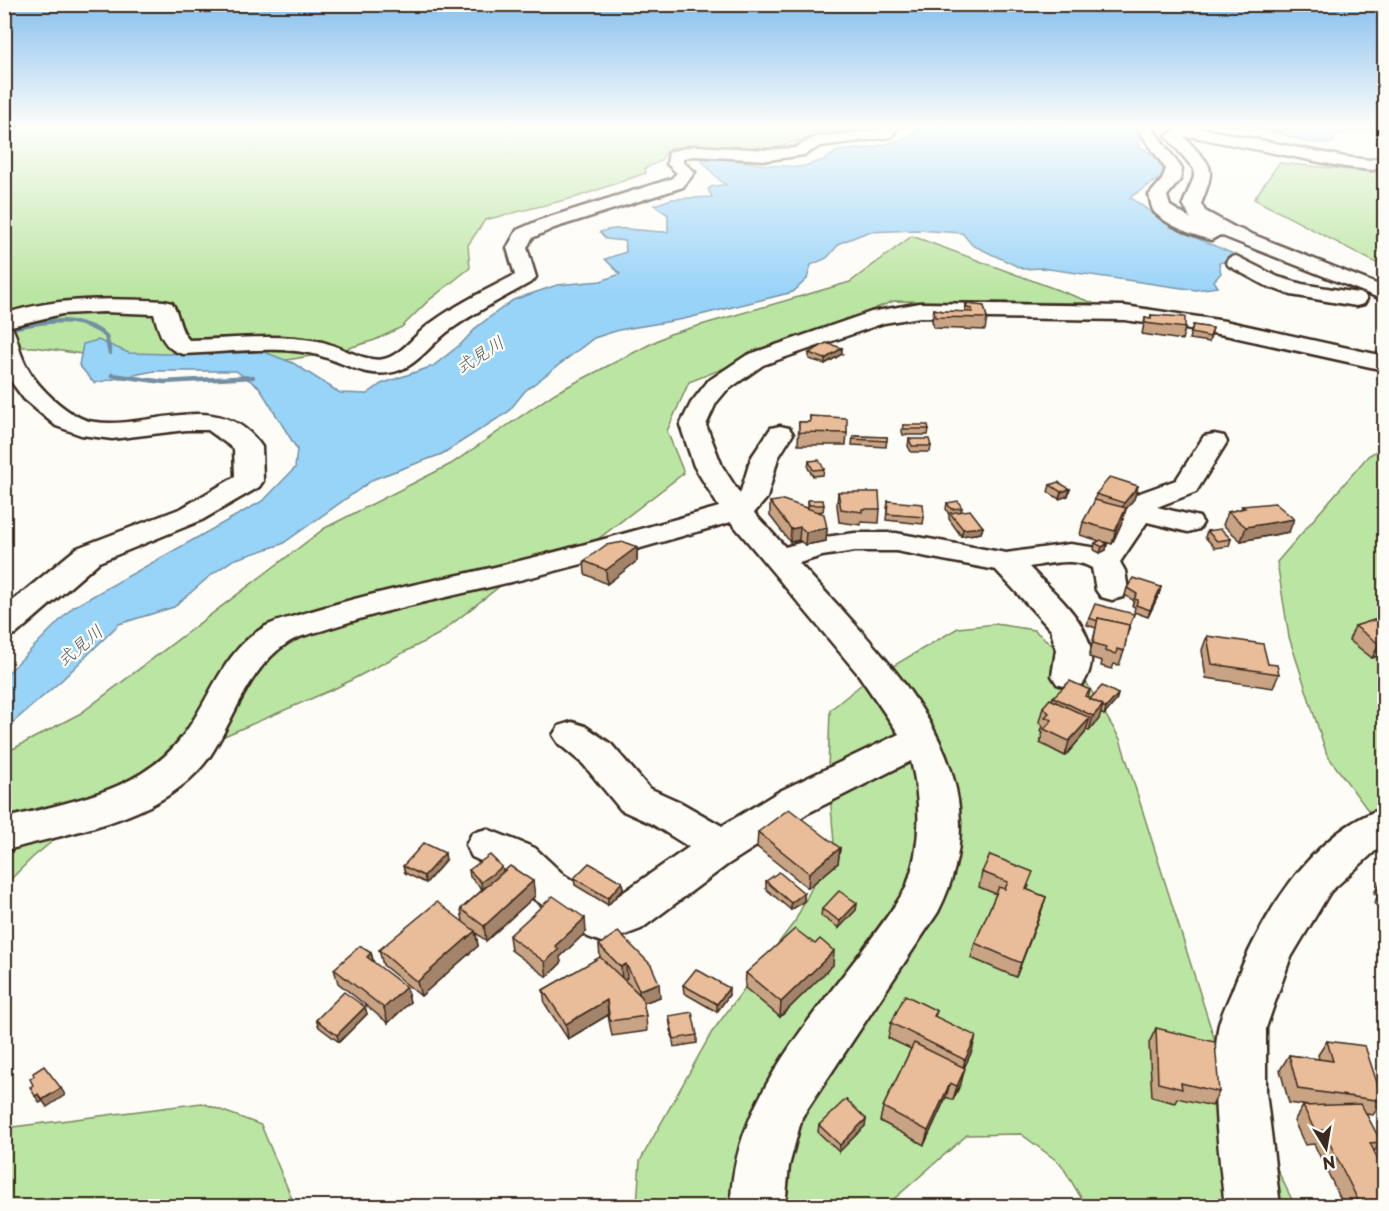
<svg xmlns="http://www.w3.org/2000/svg" width="1389" height="1211" font-family="'Playpen Sans','Klee One',sans-serif">
  <rect width="100%" height="100%" fill="#fdfcf7"/>
  <filter id="ink" filterUnits="userSpaceOnUse"><feTurbulence type="fractalNoise" baseFrequency=".0167" numOctaves="2"/><feDisplacementMap in="SourceGraphic" scale="12" xChannelSelector="R" yChannelSelector="G"/><feConvolveMatrix kernelMatrix="1 2 1 2 8 2 1 2 1" color-interpolation-filters="sRGB"/></filter>
  <g filter="url(#ink)">
    <g fill="#bbe5a2" stroke="#7b8860" stroke-width="1.5">
      <polygon points="4,125 855,125 844,132 807,138 775,148 671,147 659,162 645,168 646,173 577,197 485,220 468,245 470,268 428,301 402,327 375,340 336,352 250,366 178,368 34,347 5,347"/>
      <polygon points="1279,163 1384,173 1384,267 1254,199"/>
      <polygon points="912,236 1093,303 894,301 689,382 667,431 684,473 585,549 509,579 439,634 336,688 215,740 117,788 32,858 5,885 5,753 81,713 325,528 451,464 555,393 670,334 850,282"/>
      <polygon points="1384,446 1384,832 1327,755 1289,637 1277,562 1368,456"/>
      <polygon points="996,624 1034,630 1076,665 1120,739 1214,1038 1295,1206 1086,1206 1061,1164 1021,1134 967,1135 886,1206 637,1206 640,1161 712,1032 795,921 834,843 828,770 830,710 862,684 958,628"/>
      <polygon points="202,1103 261,1125 295,1206 5,1206 5,1128"/>
    </g>
    <g fill="#98d3f8" stroke="#738fa1" stroke-width="1.5">
      <path d="M918,125h209l11,11 2,11 14,8 9,13 -1,9 -32,20 43,31 70,30 -24,5 2,10 -7,8 4,6 -22,3 -154,-22 -19,1 -51,-24 -10,-12 -45,-3 -49,2 -28,11 -13,15 -16,7 -4,14 -14,13 -109,27 -65,11 -25,8 -69,53 -17,21 -66,42 -68,25 -92,65 -49,16 -22,15 -37,32 -55,17 -57,56 -57,49v-53l68,-69 191,-107 31,-32 2,-19 -38,-62 -23,-16h-82l-60,12 -15,-18 4,-21 15,-4 31,13 40,1 85,-6 39,15 47,30 27,1 14,-10 52,-18 28,-22 17,-18 35,-26 44,-15 44,-4 19,-7 -15,-15 21,-7 -1,-11 -19,-2 -6,-7c23,-8 45,1 68,0v-17l-14,-10 18,-6 40,-2 -4,-8 5,-3 13,-1c-10,-7 -16,-16 -25,-25l9,-4 57,9 33,2 24,-7 14,-9 33,-3 30,-8 16,-7z"/>
      <polygon points="1229,125 1384,125 1384,128 1338,134 1331,144 1308,142 1279,133"/>
    </g>
    <g fill="none" stroke-linecap="round" stroke-linejoin="round">
      <g stroke="#738fa1" stroke-width="4.5">
        <path d="M4,329c35,-6 72,-17 102,7l4,17"/>
        <polyline points="112,375 164,382 253,377"/>
      </g>
      <g stroke="#3b2a1e" stroke-width="5">
        <g id="minor">
          <path d="M884,125h16l-9,12 -71,9 -16,9 -36,5 -74,-4 -11,2v4l12,10 -12,15 -129,41 -22,10 -5,10 9,29 -3,4c-28,16 -57,30 -83,49 -17,12 -31,33 -50,40 -30,11 -52,-6 -79,-14 -40,-12 -96,-3 -138,-2 -20,-5 -24,-22 -29,-40l-51,-2 -41,2 -55,13 5,1c5,8 6,17 9,26 7,20 21,36 38,50 10,8 23,17 36,18 57,8 125,-36 167,25l1,34 -4,6 -57,33 -103,42 -83,72 -12,2v-28l73,-60 105,-40 53,-31 -1,-28 -26,-19h-22l-74,9 -31,-4 -25,-9 -32,-27 -20,-27v-58c52,-17 106,-16 160,-13l8,2c8,12 6,26 17,37 43,-1 87,-7 129,1 18,3 50,23 66,18 18,-4 32,-26 47,-36 26,-19 55,-33 84,-48l-8,-27 10,-18 23,-10 131,-41 6,-6 -10,-9 2,-12 25,-6 74,4 26,-2 22,-11 64,-7z"/>
          <path d="M1135,125h15l32,44 -2,11 -13,16 3,10 21,13 -8,-15 11,-27v-8l-28,-33 11,-7 17,-2 151,30 25,3 14,-5v11l-12,4 -27,-3 -151,-30h-10c28,31 33,26 17,67l4,7 29,16 150,60v13l-164,-65 -9,5c-18,-5 -42,-14 -56,-27 -4,-4 -4,-12 -6,-18l13,-15 4,-11z"/>
          <polygon points="1236,256 1278,277 1302,284 1364,294 1367,299 1364,304 1356,306 1291,295 1264,285 1229,266 1226,262 1229,258"/>
          <path d="M920,303l205,3 100,15 159,35v14l-159,-35 -100,-15 -205,-3 -36,6 -121,42 -37,26 -10,12 -10,22 16,41 18,28 11,-36 20,-30 9,-2 9,2 4,6 -15,24 -11,40 -13,15 31,34 33,-9 37,-5h41l110,20 64,-9 28,4 39,-54 39,-14 28,-44 10,-2 10,2 3,6 -31,50 -39,15 42,10 4,6 -4,6 -11,3 -41,-10 -27,40 5,9 3,19 -5,7 -11,3 -11,-3 -5,-7 -4,-22c-18,-11 -43,-4 -63,-1 28,30 83,71 54,117l-13,4 -13,-4 -5,-8 4,-26 -5,-20 -55,-60 -100,-19h-41l-33,5 -23,7c87,97 212,206 139,349l-136,205 -13,49 -4,40h-54c0,-123 115,-219 175,-318 15,-41 16,-84 5,-127l-103,52 -81,52 -86,64 -37,14 -16,-6 -54,-38 -29,-27 -33,-15 -6,-12 6,-12 15,-4 48,19 29,27 44,28 81,-56 -37,-23 -31,-14 -38,-46 -24,-20 -6,-9 6,-9 13,-4 13,4 26,18 38,44 31,14 42,24 58,-35 119,-57 -41,-60 -127,-152c-83,24 -166,48 -250,67 -52,12 -103,23 -154,40 -12,4 -26,6 -38,13 -42,27 -53,75 -79,114 -46,65 -135,74 -206,95v-32c64,-18 136,-26 178,-82 29,-38 40,-86 84,-111 12,-6 26,-9 39,-13 52,-16 105,-28 159,-39 86,-19 170,-43 255,-67l-25,-41 -14,-41 11,-22 17,-22 39,-26 124,-43z"/>
          <path d="M1384,808v35l-54,49 -40,67 -24,69v64l14,114h-55c-6,-51 -15,-126 -7,-177 2,-12 9,-26 14,-38 26,-69 78,-159 152,-183z"/>
        </g>
      </g>
      <use href="#minor" fill="#fdfcf7" fill-rule="evenodd"/>
    </g>
    <g fill="#c8a384" stroke="#3b2a1e" stroke-width="1.5">
      <polygon points="966,304 987,318 985,330 934,328 932,321 934,309 942,311 965,312"/>
      <polygon points="1151,315 1185,328 1182,340 1142,334 1145,318 1150,319"/>
      <polygon points="1193,325 1213,328 1209,342 1189,339"/>
      <polygon points="809,353 842,354 825,364 809,359"/>
      <polygon points="810,416 847,433 846,445 798,445 799,422 810,422"/>
      <polygon points="903,425 929,429 928,435 903,435 902,431"/>
      <polygon points="853,436 887,437 886,447 852,445"/>
      <polygon points="909,439 931,446 930,452 911,452 908,446"/>
      <polygon points="809,461 824,469 823,475 813,476 808,468"/>
      <polygon points="1050,485 1070,489 1068,496 1059,499 1048,492"/>
      <polygon points="1138,486 1134,499 1126,509 1122,522 1112,544 1105,542 1107,544 1106,550 1100,553 1094,550 1095,543 1100,541 1080,535 1083,522 1094,502 1096,494"/>
      <polygon points="838,492 880,509 879,523 861,522 861,525 839,522 837,505"/>
      <polygon points="808,500 824,505 823,511 817,512 827,528 826,541 805,545 799,540 790,542 770,516 770,502 808,508"/>
      <polygon points="888,501 924,517 923,524 886,520"/>
      <polygon points="947,503 962,508 961,511 983,527 981,533 961,536 949,519 949,515 946,509"/>
      <polygon points="1242,506 1289,532 1241,541 1223,525 1228,512 1241,509"/>
      <polygon points="1207,531 1231,539 1229,546 1215,548 1205,537"/>
      <polygon points="637,547 637,561 607,584 585,574 584,561"/>
      <polygon points="1161,587 1159,594 1148,617 1134,612 1135,607 1132,606 1134,601 1125,595 1127,588"/>
      <polygon points="1134,614 1127,635 1124,651 1119,665 1114,664 1112,669 1101,666 1102,661 1089,657 1096,628 1087,625 1089,618"/>
      <polygon points="1384,617 1384,654 1372,658 1349,640 1355,626"/>
      <polygon points="1207,636 1268,664 1279,674 1273,688 1206,678 1202,650"/>
      <polygon points="1090,690 1088,698 1090,699 1118,694 1116,701 1104,715 1100,713 1099,719 1089,731 1086,730 1085,733 1065,756 1040,743 1043,732 1041,731 1043,726 1039,722 1043,707 1052,700 1053,697"/>
      <polygon points="758,832 840,848 838,863 808,888 757,847"/>
      <polygon points="446,860 426,883 405,873 403,866"/>
      <polygon points="502,867 503,872 535,896 486,941 476,933 478,946 421,996 383,965 379,950 463,922 461,909 490,883 482,889 470,877 469,870"/>
      <polygon points="982,872 1029,886 1027,890 1046,897 1041,912 1016,977 971,958 975,943 996,894 979,887"/>
      <polygon points="1384,877 1384,913 1374,903 1378,896 1374,893 1383,878"/>
      <polygon points="574,878 622,882 623,889 608,905 575,885"/>
      <polygon points="766,881 804,893 804,901 791,910 766,889"/>
      <polygon points="857,903 856,910 839,928 821,916 822,909"/>
      <polygon points="586,932 560,957 561,963 547,977 511,950 509,936"/>
      <polygon points="618,932 660,997 643,1003 646,1016 647,1031 612,1036 608,1015 568,1039 545,1004 543,990 600,958 599,945"/>
      <polygon points="815,944 833,965 780,1017 745,988 746,973"/>
      <polygon points="371,953 374,963 406,987 410,1002 388,1023 338,983 334,969"/>
      <polygon points="683,985 729,995 717,1012 684,993"/>
      <polygon points="365,1007 367,1014 339,1042 319,1027 316,1020"/>
      <polygon points="937,1011 935,1016 972,1051 964,1068 961,1083 953,1100 946,1097 924,1145 880,1121 883,1107 911,1049 888,1038 891,1023"/>
      <polygon points="669,1016 697,1035 697,1043 674,1047 670,1024"/>
      <polygon points="1156,1028 1219,1092 1212,1106 1177,1098 1175,1103 1152,1097 1149,1043"/>
      <polygon points="1327,1041 1383,1101 1373,1115 1366,1114 1381,1142 1374,1152 1384,1206 1344,1206 1314,1144 1305,1145 1294,1121 1303,1106 1309,1106 1289,1103 1280,1070 1289,1055 1319,1059 1318,1055"/>
      <polygon points="866,1119 865,1126 839,1152 818,1132 819,1125"/>
    </g>
    <g fill="#a3846b" stroke="#3b2a1e" stroke-width="1.5">
      <polygon points="842,348 842,354 825,364 825,359"/>
      <polygon points="1138,486 1134,499 1126,509 1122,522 1112,544 1124,503"/>
      <polygon points="1070,489 1068,496 1059,499 1061,492"/>
      <polygon points="1294,519 1289,532 1241,541 1246,527"/>
      <polygon points="800,527 799,540 790,542 791,529"/>
      <polygon points="983,527 981,533 961,536 963,529"/>
      <polygon points="827,528 826,541 805,545 806,532"/>
      <polygon points="1107,544 1106,550 1100,553 1102,547"/>
      <polygon points="637,547 637,561 607,584 606,570"/>
      <polygon points="1161,587 1159,594 1148,617 1150,610"/>
      <polygon points="1384,642 1384,654 1372,658 1379,644"/>
      <polygon points="1118,694 1116,701 1104,715 1106,708"/>
      <polygon points="1103,705 1099,719 1089,731 1093,716"/>
      <polygon points="1090,718 1085,733 1065,756 1069,741"/>
      <polygon points="840,848 838,863 808,888 809,873"/>
      <polygon points="445,853 446,860 426,883 424,876"/>
      <polygon points="502,867 504,875 482,889 481,882"/>
      <polygon points="533,881 535,896 486,941 484,926"/>
      <polygon points="622,882 623,889 608,905 608,898"/>
      <polygon points="804,893 804,901 791,910 791,903"/>
      <polygon points="1046,897 1041,912 1016,977 1021,963"/>
      <polygon points="857,903 856,910 839,928 840,921"/>
      <polygon points="585,918 586,932 560,957 561,963 547,977 545,962 555,946"/>
      <polygon points="475,931 478,946 421,996 417,982"/>
      <polygon points="834,951 833,965 780,1017 781,1002"/>
      <polygon points="371,953 375,968 367,957"/>
      <polygon points="626,964 627,978 622,982 621,967"/>
      <polygon points="659,983 660,997 640,1004 639,990"/>
      <polygon points="406,987 410,1002 388,1023 384,1008"/>
      <polygon points="729,988 729,995 717,1012 717,1004"/>
      <polygon points="607,1000 608,1015 568,1039 566,1024"/>
      <polygon points="365,1007 367,1014 339,1042 337,1035"/>
      <polygon points="976,1036 972,1051 961,1074 965,1060"/>
      <polygon points="965,1068 961,1083 953,1100 957,1086"/>
      <polygon points="950,1083 946,1097 924,1145 928,1131"/>
      <polygon points="61,1088 65,1095 47,1107 42,1100"/>
      <polygon points="38,1094 43,1101 40,1103 35,1096"/>
      <polygon points="866,1119 865,1126 839,1152 840,1145"/>
    </g>
    <g fill="#e9bd99" stroke="#3b2a1e" stroke-width="1.5">
      <polygon points="966,304 984,306 987,318 935,317 934,309 942,311 973,312 972,309 967,308"/>
      <polygon points="1151,315 1185,317 1185,328 1145,323 1145,318 1151,319"/>
      <polygon points="1193,325 1213,328 1210,337 1191,333"/>
      <polygon points="826,343 842,348 825,359 809,353"/>
      <polygon points="810,416 847,418 847,433 799,432 799,422 810,422"/>
      <polygon points="903,425 928,425 929,429 904,429"/>
      <polygon points="853,436 887,437 887,441 853,439"/>
      <polygon points="909,439 929,439 931,446 912,446"/>
      <polygon points="819,460 824,469 813,470 809,461"/>
      <polygon points="1110,477 1138,486 1124,503 1096,494"/>
      <polygon points="1058,482 1070,489 1061,492 1050,485"/>
      <polygon points="838,492 879,492 880,509 862,509 862,512 841,509"/>
      <polygon points="783,500 824,514 827,528 806,532 800,527 791,529 770,502"/>
      <polygon points="808,500 823,500 824,505 809,505"/>
      <polygon points="1095,500 1126,508 1115,531 1083,522"/>
      <polygon points="888,501 923,504 924,517 887,514"/>
      <polygon points="958,501 962,508 951,509 947,503"/>
      <polygon points="1275,503 1294,519 1246,527 1228,512 1245,508 1242,506"/>
      <polygon points="970,510 983,527 963,529 950,513"/>
      <polygon points="1221,529 1231,539 1217,541 1207,531"/>
      <polygon points="1101,540 1107,544 1102,547 1095,543"/>
      <polygon points="624,542 637,547 606,570 584,561 606,545"/>
      <polygon points="1133,578 1161,587 1150,610 1136,605 1138,600 1134,599 1137,594 1127,588"/>
      <polygon points="1095,604 1134,614 1128,629 1129,625 1098,618 1098,621 1089,618"/>
      <polygon points="1384,617 1384,642 1379,644 1355,626"/>
      <polygon points="1098,618 1129,625 1124,651 1117,649 1116,654 1105,651 1106,647 1093,643"/>
      <polygon points="1207,636 1263,644 1268,664 1277,665 1279,674 1212,664"/>
      <polygon points="1070,681 1090,690 1085,696 1103,705 1093,716 1053,697"/>
      <polygon points="1102,686 1118,694 1106,708 1102,706 1103,705 1090,699"/>
      <polygon points="1050,699 1090,718 1069,741 1044,729 1052,720 1045,717 1049,713 1043,707"/>
      <polygon points="789,809 840,848 809,873 758,832"/>
      <polygon points="424,843 445,853 424,876 403,866"/>
      <polygon points="490,855 502,867 481,882 469,870"/>
      <polygon points="990,855 1033,872 1026,889 1046,897 1021,963 975,943 999,887 1005,889 1008,882 982,872"/>
      <polygon points="589,863 622,882 608,898 574,878"/>
      <polygon points="510,866 533,881 484,926 461,909"/>
      <polygon points="779,872 804,893 791,903 766,881"/>
      <polygon points="839,891 857,903 840,921 822,909"/>
      <polygon points="553,896 585,918 555,946 559,949 545,962 509,936"/>
      <polygon points="437,902 475,931 417,982 379,950"/>
      <polygon points="795,929 815,944 820,939 834,951 781,1002 746,973"/>
      <polygon points="618,932 651,965 659,983 639,990 626,964 621,967 599,945"/>
      <polygon points="360,946 371,953 367,957 406,987 384,1008 334,969"/>
      <polygon points="600,957 642,997 646,1016 610,1021 607,1000 566,1024 543,990"/>
      <polygon points="696,969 729,988 717,1004 683,985"/>
      <polygon points="344,992 365,1007 337,1035 316,1020"/>
      <polygon points="905,995 937,1011 934,1016 976,1036 965,1060 891,1023"/>
      <polygon points="692,1012 697,1035 674,1039 669,1016"/>
      <polygon points="1156,1028 1215,1042 1219,1092 1181,1083 1182,1089 1158,1083"/>
      <polygon points="1327,1041 1365,1046 1383,1101 1298,1089 1289,1055 1333,1061"/>
      <polygon points="914,1043 965,1068 957,1086 950,1083 928,1131 883,1107"/>
      <polygon points="44,1066 61,1088 42,1100 38,1094 35,1096 30,1087 33,1085 30,1079 34,1076 33,1073"/>
      <polygon points="846,1099 866,1119 840,1145 819,1125"/>
      <polygon points="1361,1104 1381,1142 1370,1143 1384,1172 1384,1206 1361,1206 1323,1130 1315,1131 1303,1106"/>
      <polygon points="1384,1157 1384,1172 1377,1158"/>
    </g>
  </g>
  <linearGradient id="sky" x2="0" y2="1"><stop stop-color="#88c0ee"/><stop offset="0.43" stop-color="#fefefb"/><stop offset="1" stop-color="#fefefb" stop-opacity="0"/></linearGradient>
  <rect width="1389" height="294" fill="url(#sky)"/>
  <g text-anchor="middle" dominant-baseline="central" stroke-width="4.5" stroke-linejoin="round" paint-order="stroke">
    <g font-size="18" font-style="italic" fill="#575d5f" stroke="#fdfcf7">
      <text transform="translate(479 354) rotate(-33)">式見川</text>
      <text transform="translate(79 645) rotate(-40)">式見川</text>
    </g>
  </g>
  <rect width="1389" height="1211" fill="none" stroke="#fdfcf7" stroke-width="24"/>
  <rect x="12" y="12" width="1365" height="1187" fill="none" stroke="#3b2a1e" stroke-width="2" filter="url(#ink)"/>
  <g transform="translate(1326 1148) rotate(169)" stroke="#fdfcf7" stroke-width="4.5" paint-order="stroke">
  <path d="M0-4.5L10 22L0 15L-10 22Z" fill="#3b2a1e"/>
  <text y="-9" font-size="16" font-weight="bold" text-anchor="middle" fill="#3b2a1e">N</text>
  </g>
</svg>
